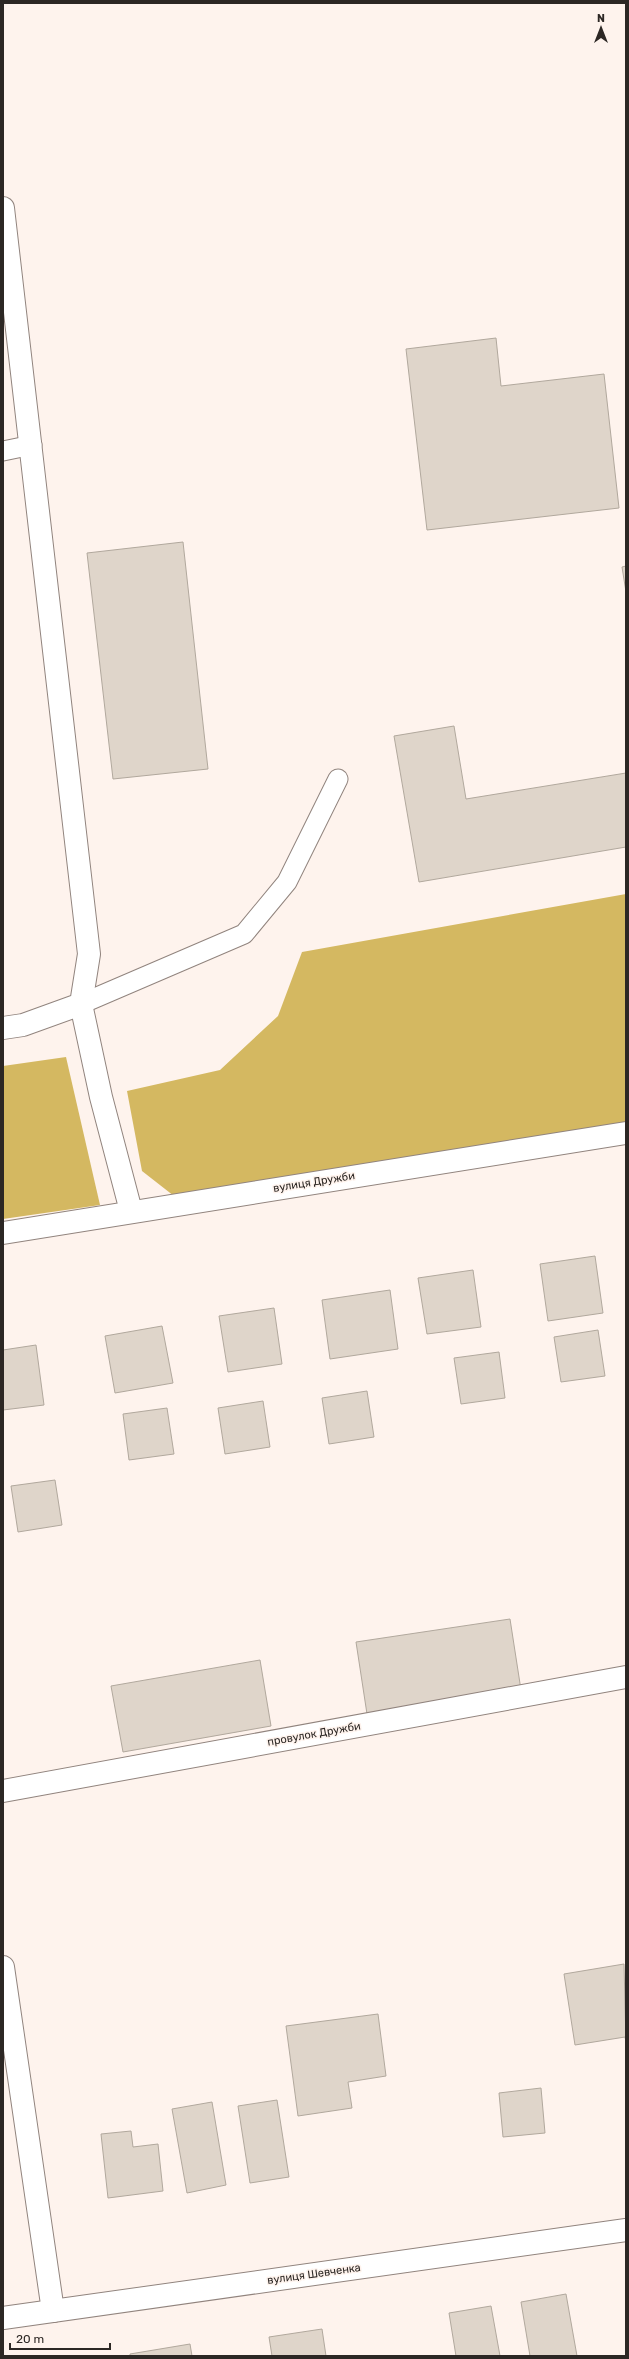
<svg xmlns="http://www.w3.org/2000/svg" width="629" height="2359" font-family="Rubik,sans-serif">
  <rect width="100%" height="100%" fill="#fef3ed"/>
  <g fill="#d4b861">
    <polygon points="626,894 626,1126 174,1196 142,1171 127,1091 220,1070 278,1016 302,952"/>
    <polygon points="66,1057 100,1205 3,1219 3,1066"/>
  </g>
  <g fill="#dfd5ca" stroke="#b1a89d">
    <polygon points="496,338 501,386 604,374 619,508 427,530 406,349"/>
    <polygon points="183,542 208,769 113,779 87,553"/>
    <polygon points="626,566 626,592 622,567"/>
    <polygon points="454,726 466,799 626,773 626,847 419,882 394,736"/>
    <polygon points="595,1256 603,1313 548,1321 540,1264"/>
    <polygon points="473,1270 481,1327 427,1334 418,1278"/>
    <polygon points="390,1290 398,1349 330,1359 322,1300"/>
    <polygon points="274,1308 282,1364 228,1372 219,1316"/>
    <polygon points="162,1326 173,1383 115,1393 105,1336"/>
    <polygon points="598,1330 605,1376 561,1382 554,1337"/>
    <polygon points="36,1345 44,1405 3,1410 3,1350"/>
    <polygon points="499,1352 505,1398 461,1404 454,1358"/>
    <polygon points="367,1391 374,1437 329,1444 322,1398"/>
    <polygon points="263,1401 270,1447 225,1454 218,1408"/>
    <polygon points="167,1408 174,1454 129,1460 123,1414"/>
    <polygon points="55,1480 62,1525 18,1532 11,1486"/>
    <polygon points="510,1619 521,1690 367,1714 356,1642"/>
    <polygon points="260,1660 271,1726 123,1752 111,1686"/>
    <polygon points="624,1964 626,2042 625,2037 575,2045 564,1974"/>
    <polygon points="378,2014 386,2076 348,2082 352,2108 298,2116 286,2026"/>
    <polygon points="541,2088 545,2133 503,2137 499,2093"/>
    <polygon points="277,2100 289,2177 250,2183 238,2106"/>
    <polygon points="212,2102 226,2185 187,2193 172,2109"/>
    <polygon points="131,2131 133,2147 158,2144 163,2191 108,2198 101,2134"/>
    <polygon points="566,2294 577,2356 530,2356 521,2302"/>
    <polygon points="491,2306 500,2356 456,2356 449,2313"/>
    <polygon points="322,2329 326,2356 272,2356 269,2337"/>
    <polygon points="190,2344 192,2356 130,2356 130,2354"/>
  </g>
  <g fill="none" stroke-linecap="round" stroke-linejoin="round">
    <g stroke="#91847e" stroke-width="21">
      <g id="service">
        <polyline points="3,451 32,445"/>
        <polyline points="81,1004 244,934 287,882 338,779"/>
      </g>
    </g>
    <g stroke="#91847e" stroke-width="24">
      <g id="minor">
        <polyline points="81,1004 101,1097 131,1211"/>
        <polyline points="3,1233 626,1133"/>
        <polyline points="3,1791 626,1677"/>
        <polyline points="3,1967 53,2311"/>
        <polyline points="3,2318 626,2230"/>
      </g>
    </g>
    <g stroke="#91847e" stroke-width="24">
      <polyline id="tertiary" points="3,208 89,954 81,1004 23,1025 3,1028"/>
    </g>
    <use href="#service" stroke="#fff" stroke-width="19"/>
    <use href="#minor" stroke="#fff" stroke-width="22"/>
    <use href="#tertiary" stroke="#fff" stroke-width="22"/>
  </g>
  <g text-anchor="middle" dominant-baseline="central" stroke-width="3" stroke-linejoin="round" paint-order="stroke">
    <g font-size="11" fill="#2c2724" stroke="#fef3ed">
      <text transform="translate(314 1182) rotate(-9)">вулиця Дружби</text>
      <text transform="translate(314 1734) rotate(-10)">провулок Дружби</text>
      <text transform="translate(314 2274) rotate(-8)">вулиця Шевченка</text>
    </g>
  </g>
  <rect width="629" height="2359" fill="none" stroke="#2c2724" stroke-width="8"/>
  <g transform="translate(601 28)" stroke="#fef3ed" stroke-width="3" paint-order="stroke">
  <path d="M0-3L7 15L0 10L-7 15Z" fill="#2c2724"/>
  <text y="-6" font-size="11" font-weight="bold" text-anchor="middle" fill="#2c2724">N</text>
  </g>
  <path d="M10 2343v6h100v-6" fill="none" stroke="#2c2724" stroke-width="2"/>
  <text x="16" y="2343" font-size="12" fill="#2c2724" stroke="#fef3ed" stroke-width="3" paint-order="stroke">20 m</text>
</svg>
